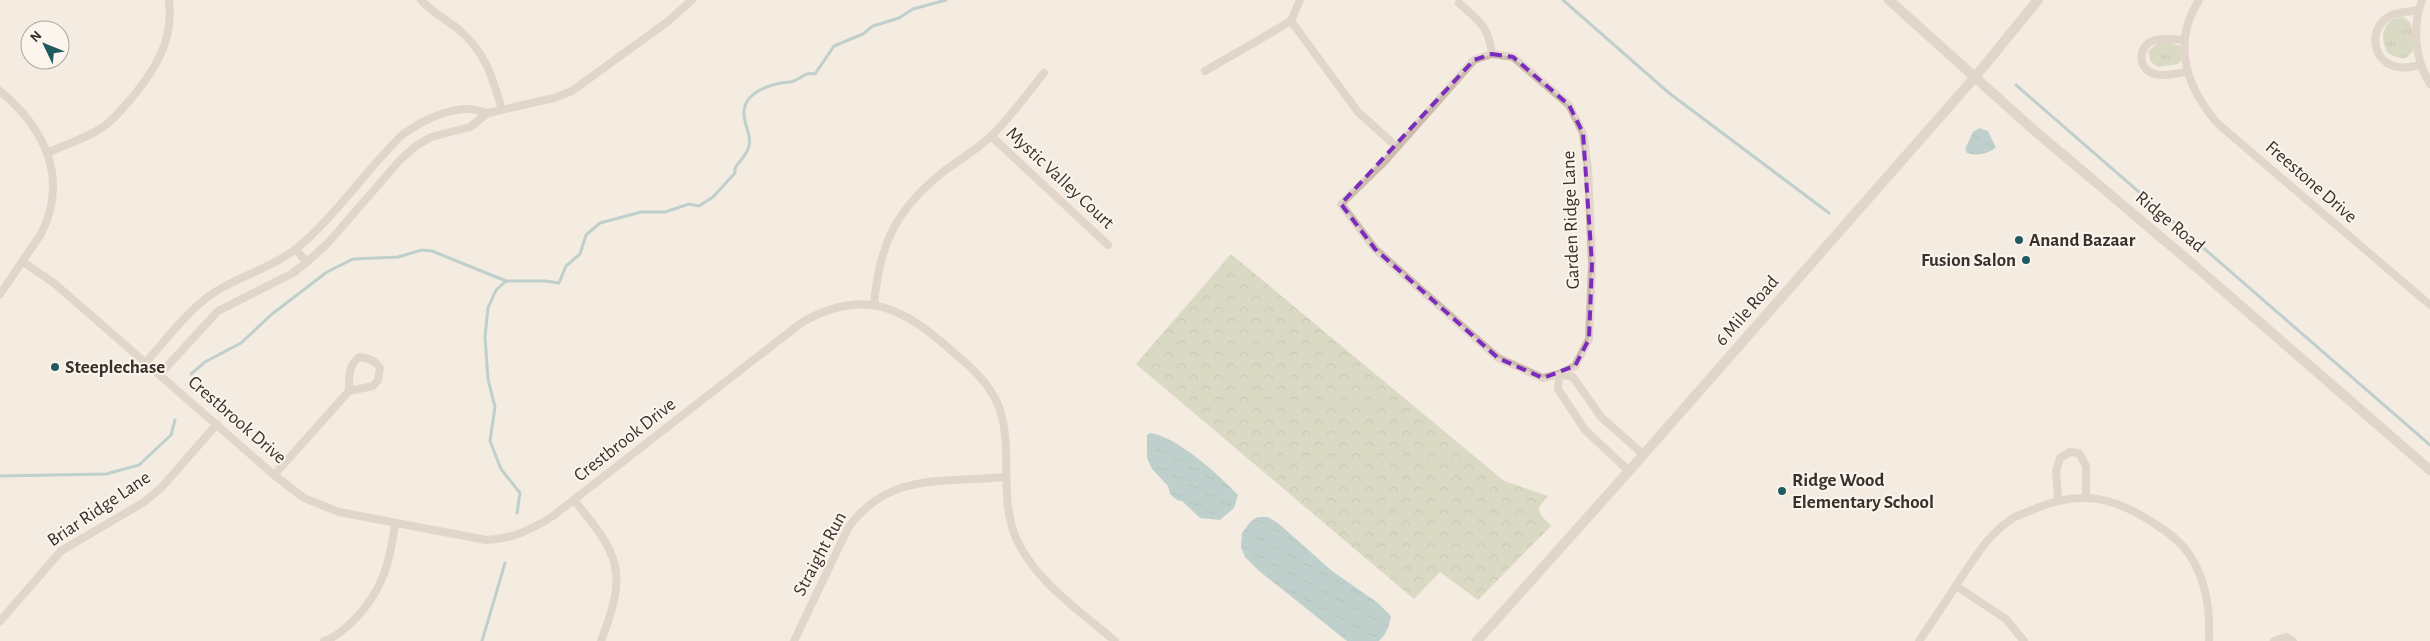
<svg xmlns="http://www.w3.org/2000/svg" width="2430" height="641" font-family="'Alegreya Sans',sans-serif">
  <defs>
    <pattern id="forest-crowns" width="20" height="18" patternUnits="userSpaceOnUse" patternTransform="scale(1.25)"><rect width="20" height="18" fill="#b8c4a0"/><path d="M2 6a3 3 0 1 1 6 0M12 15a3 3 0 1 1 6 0" fill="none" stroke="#97a083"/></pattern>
    <pattern id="park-tufts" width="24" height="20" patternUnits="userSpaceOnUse" patternTransform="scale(1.25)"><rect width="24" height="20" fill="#b8c4a0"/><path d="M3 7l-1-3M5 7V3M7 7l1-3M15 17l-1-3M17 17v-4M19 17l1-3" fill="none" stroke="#97a083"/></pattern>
    <pattern id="water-ripples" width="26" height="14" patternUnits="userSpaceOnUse" patternTransform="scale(1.25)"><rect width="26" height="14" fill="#7fb0b2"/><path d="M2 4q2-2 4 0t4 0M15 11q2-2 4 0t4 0" fill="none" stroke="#699091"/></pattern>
  </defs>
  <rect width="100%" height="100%" fill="#f4ebe1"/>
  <polygon fill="url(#forest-crowns)" points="1231,254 1504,481 1548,496 1539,507 1540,514 1551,526 1478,600 1440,572 1414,599 1136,364"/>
  <g fill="url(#park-tufts)">
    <path d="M2403,17c12,5 10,21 10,33 -7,12 -14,9 -25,3 -9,-15 -6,-34 15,-36z"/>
    <path d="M2159,42c14,0 34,4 19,22l-20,3 -7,-5 -3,-11z"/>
  </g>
  <g fill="url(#water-ripples)">
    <path d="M1979,128l9,3 8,17c-10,6 -17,8 -29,5l-2,-4 8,-17z"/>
    <path d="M1150,433c27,3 70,43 88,62l-4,13 -14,12 -20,-2 -18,-17 -5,-1 -7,-6 -2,-8 -16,-17 -5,-11v-23z"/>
    <path d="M1258,517h10l10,6 54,48 46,32 13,13c-2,11 -4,17 -12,25h-32l-89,-71 -13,-13 -4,-10 1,-14 9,-12z"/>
  </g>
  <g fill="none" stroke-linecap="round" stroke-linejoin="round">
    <g stroke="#7fb0b2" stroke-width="3">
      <polyline points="1563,0 1669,93 1829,213"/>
      <polyline points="2016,85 2430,445"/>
      <polyline points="191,374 205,362 241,343 272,314 327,272 353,259 398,257 422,250 432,251 506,281"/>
      <polyline points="0,476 106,474 139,465 171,435 175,420"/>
      <path d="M517,513l3,-20 -19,-24 -11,-28 5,-34 -7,-28 -3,-42 3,-29 8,-18 10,-9h39l14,2 7,-17 14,-12 6,-19 14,-12 41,-11h24l24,-8 10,2 14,-9 22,-24v-5c4,-6 11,-13 13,-19 5,-11 -4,-24 -4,-35 -1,-23 30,-31 46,-32 9,-1 15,-11 25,-8l19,-28 29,-12 10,-8 26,-8 14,-9 33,-9"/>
      <polyline points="482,641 505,563"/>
    </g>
    <g stroke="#cdbbac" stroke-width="8">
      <path d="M421,0c10,12 25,19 37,29 27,22 35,49 44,81"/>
      <polyline points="1300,0 1291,21 1358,112 1397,147"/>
      <path d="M2199,0c-28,44 -13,86 18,123l213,182"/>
      <path d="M2422,0c-10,28 -7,59 8,84"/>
      <path d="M1459,3c20,18 29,22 33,51"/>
      <path d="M2418,10c-8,2 -19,2 -26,5 -23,10 -22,44 2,51 8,3 18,1 26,-1"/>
      <path d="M2183,40c-9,-1 -19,-2 -28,0 -18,5 -18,30 0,34 9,3 22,-1 32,-2"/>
      <polyline points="1205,71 1291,21"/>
      <path d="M0,91c45,37 69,88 41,143l-41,60"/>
      <polyline points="991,136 1108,245"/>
      <path d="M47,153c17,-8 37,-14 53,-24 12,-7 21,-19 30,-29 25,-30 44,-59 39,-100"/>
      <polyline points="295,249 307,262"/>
      <path d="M23,262l31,21 220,192 30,23 35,14 147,28c26,-1 45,-10 67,-24l248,-193c63,-37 103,-15 152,29 18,15 37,32 46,55 15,42 -1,89 17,131 19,43 64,73 99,103"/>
      <path d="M874,305c5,-57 19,-91 64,-129 17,-14 36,-24 52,-39 20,-19 37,-43 54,-64"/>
      <path d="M146,362c20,-22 41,-51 66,-68 26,-18 58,-25 84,-45 40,-33 69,-78 106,-114 18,-13 40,-24 62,-26 8,-1 17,3 24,4"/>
      <polyline points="160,374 218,311 293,273 307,262 328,243 400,160 416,146 431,137 470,127 488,113 554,98 572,91 667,22 692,0"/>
      <polyline points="1559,374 1575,366 1589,339 1592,264 1588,168 1583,133 1569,105 1513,57 1492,54 1474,60 1383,163 1341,204 1375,249 1498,358 1543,378 1559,374 1573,377 1601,417 1644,455"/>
      <polyline points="1559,374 1558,389 1585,430 1629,471"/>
      <path d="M274,475l75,-84 24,-5 5,-6 2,-12c-5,-8 -12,-10 -21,-11 -11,9 -10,21 -10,34"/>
      <polyline points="2058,499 2056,471 2060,458 2070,452 2079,453 2086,466 2086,497"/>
      <path d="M574,500c46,56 54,71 27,141"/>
      <polyline points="1956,586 2006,619 2024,641"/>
      <polyline points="0,621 61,551 144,502 161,488 217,424"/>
      <path d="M324,641c10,-3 21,-12 29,-20 29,-29 37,-57 42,-98"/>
      <path d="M794,641l54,-113c40,-57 98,-45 158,-51"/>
      <path d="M1919,641c13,-19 26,-38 38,-57 17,-25 30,-49 56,-66 7,-4 17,-7 24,-10 45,-19 79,-10 118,16 13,8 28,20 36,33 16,26 19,54 18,84"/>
      <polyline points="2274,641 2286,637 2293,641"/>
    </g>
    <g stroke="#cdbbac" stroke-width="10">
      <polyline points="1889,0 2036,132 2188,260 2430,470"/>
      <polyline points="1477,641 1629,471 1975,77 2038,0"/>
    </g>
  </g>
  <path d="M0 0H2430V641H0ZM1492,54l21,3 56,48 14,28 9,131 -3,75 -14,27 -32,12 -45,-20 -123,-109 -34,-45 133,-144z" fill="#f4ebe1" fill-opacity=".55" fill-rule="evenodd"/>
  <path fill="none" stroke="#7b2cbf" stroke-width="4" stroke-dasharray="10 6" stroke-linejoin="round" d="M1492,54l21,3 56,48 14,28 9,131 -3,75 -14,27 -32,12 -45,-20 -123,-109 -34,-45 133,-144z"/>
  <g fill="#1f5a5e" stroke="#fbf5ee" stroke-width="2">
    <circle cx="2019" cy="240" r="5"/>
    <circle cx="2026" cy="260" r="5"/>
    <circle cx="55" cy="367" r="5"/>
    <circle cx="1782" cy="491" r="5"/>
  </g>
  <g text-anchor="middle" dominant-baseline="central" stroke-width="4" stroke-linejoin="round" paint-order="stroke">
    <g font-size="19" fill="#3b302b" stroke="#fbf5ee">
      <text transform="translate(1060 178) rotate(43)">Mystic Valley Court</text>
      <text transform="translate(2311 182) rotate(41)">Freestone Drive</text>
      <text transform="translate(1571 220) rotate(-92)">Garden Ridge Lane</text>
      <text transform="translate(2170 222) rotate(40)">Ridge Road</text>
      <text transform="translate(1747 311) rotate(-49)">6 Mile Road</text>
      <text transform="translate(237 420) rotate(41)">Crestbrook Drive</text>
      <text transform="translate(625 440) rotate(-38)">Crestbrook Drive</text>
      <text transform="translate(99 509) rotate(-34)">Briar Ridge Lane</text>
      <text transform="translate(820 554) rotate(-62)">Straight Run</text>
    </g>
    <g font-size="19" font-weight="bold" fill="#3b302b" stroke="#fbf5ee" text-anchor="start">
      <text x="2029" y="240">Anand Bazaar</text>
      <text x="2016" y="260" text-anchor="end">Fusion Salon</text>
      <text x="65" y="367">Steeplechase</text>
      <text x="1792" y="480">Ridge Wood<tspan x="1792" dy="22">Elementary School</tspan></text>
    </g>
  </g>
  <g transform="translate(45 45) rotate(313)"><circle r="24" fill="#fbf5ee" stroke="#aea6a0"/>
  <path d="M0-4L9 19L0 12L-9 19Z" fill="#1f5a5e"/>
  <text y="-8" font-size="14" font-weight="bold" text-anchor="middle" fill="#3b302b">N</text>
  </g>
</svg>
